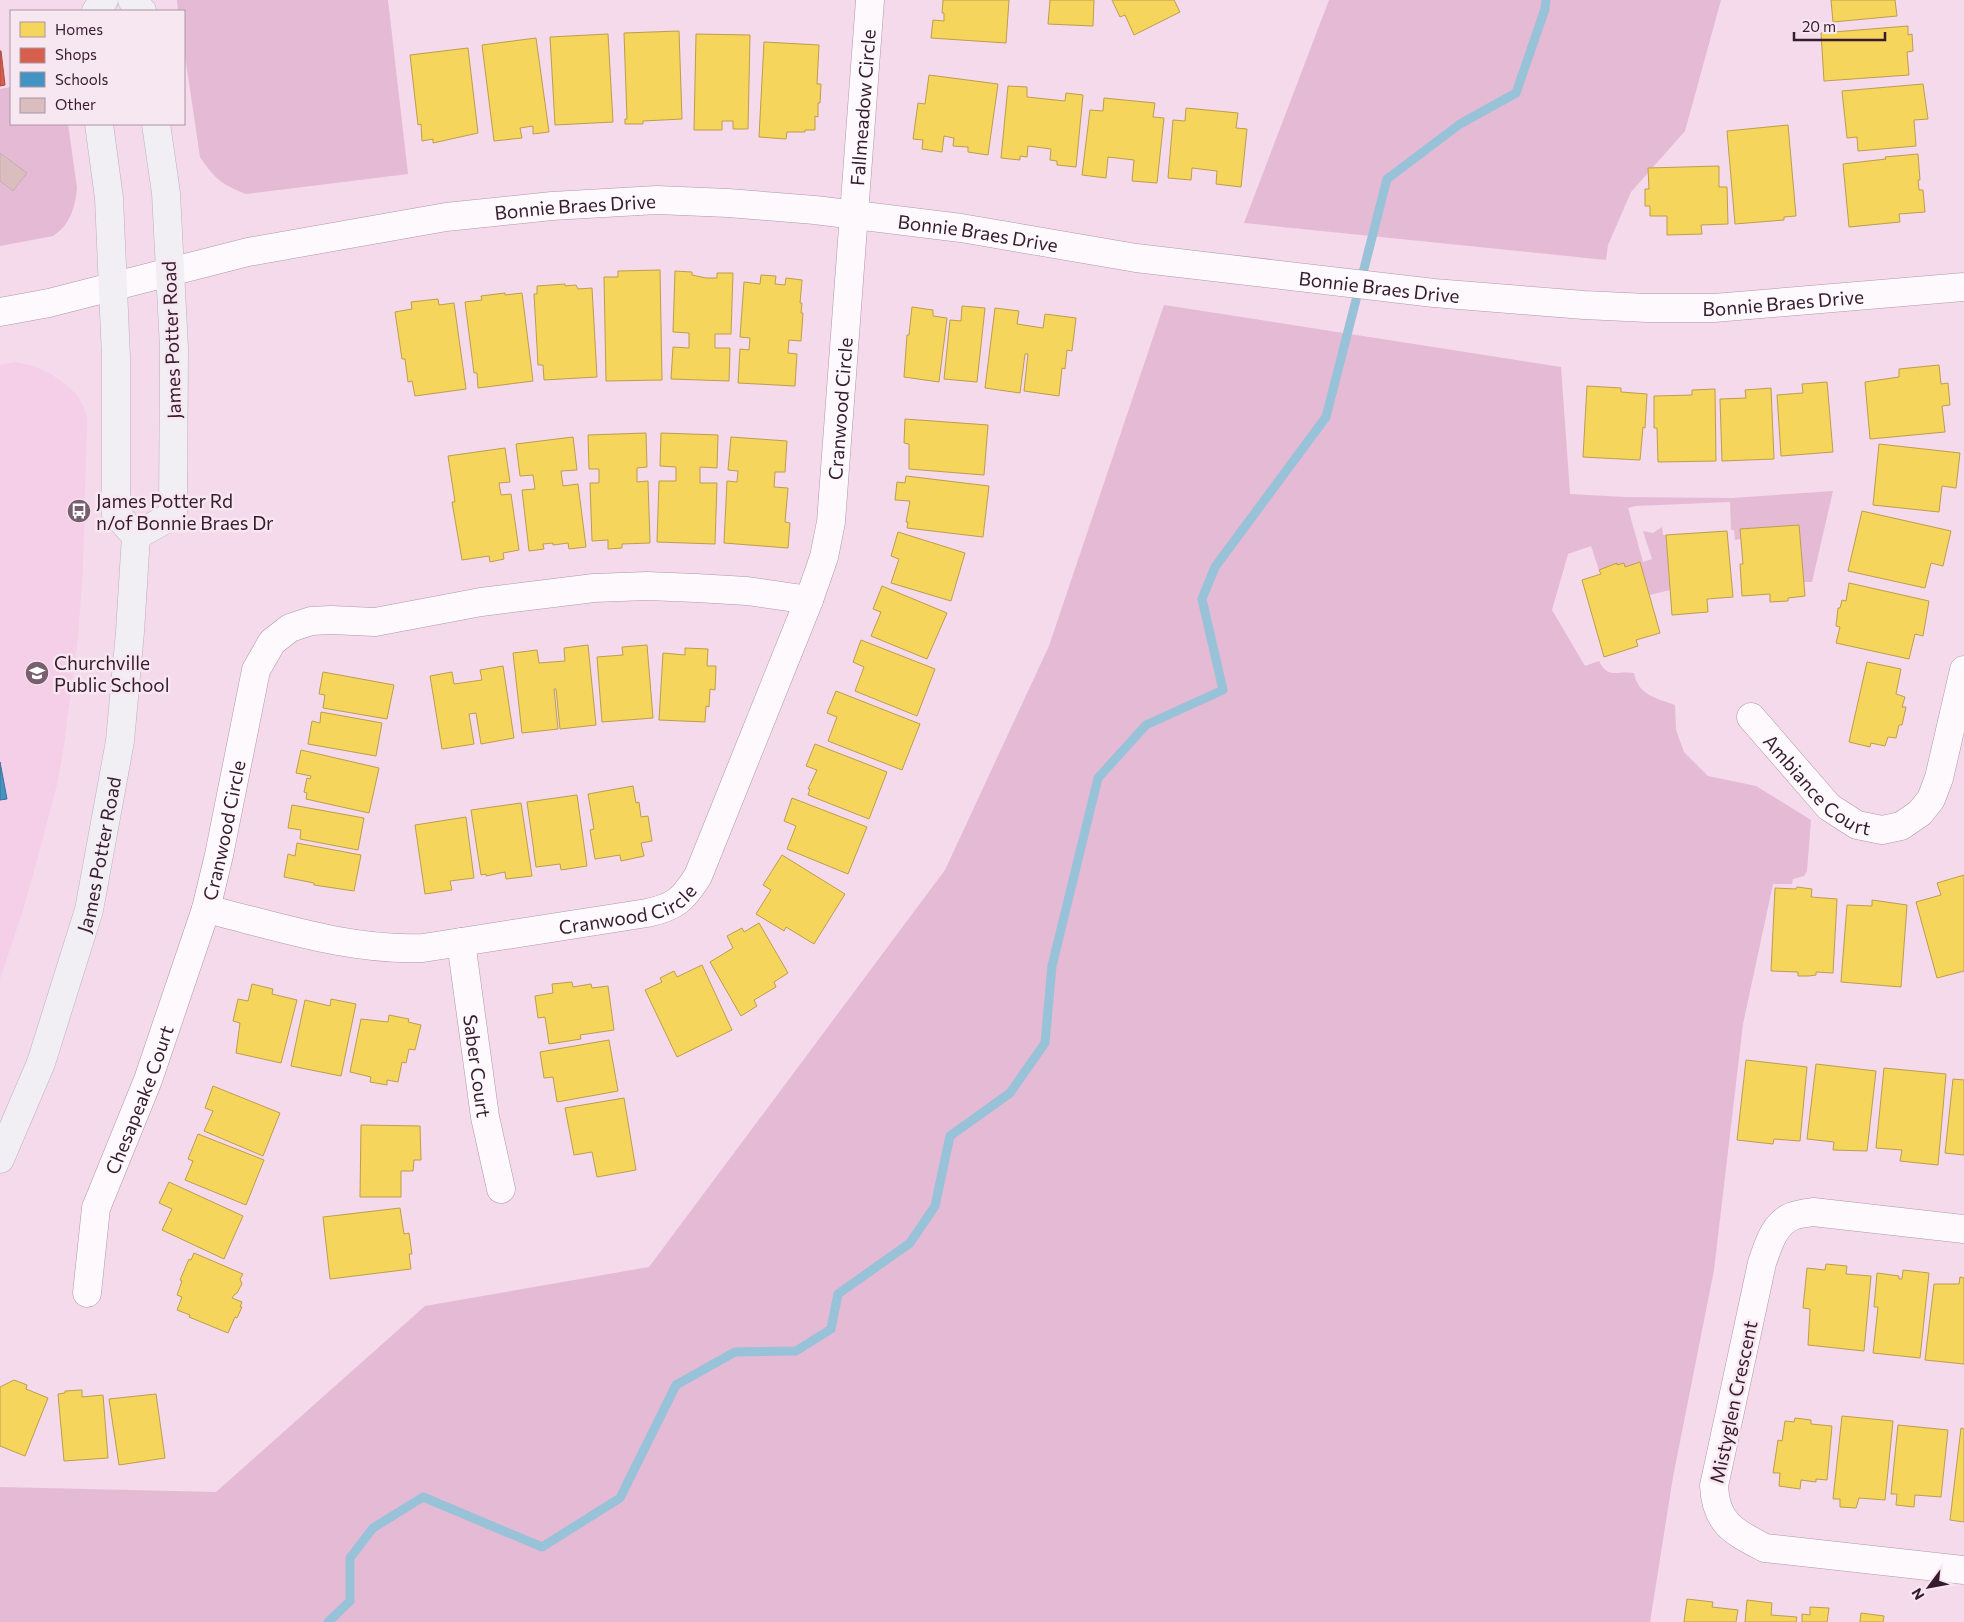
<svg xmlns="http://www.w3.org/2000/svg" width="1964" height="1622" font-family="Commissioner,sans-serif">
  <rect width="100%" height="100%" fill="#f4daea"/>
  <polygon fill="#f5cee7" points="15,362 33,366 51,374 66,385 78,396 84,408 87,419 83,568 78,636 63,752 57,784 40,849 23,910 0,979 0,365"/>
  <g fill="#e4bad5">
    <path d="M177,0h211l20,174 -162,20c-25,-10 -31,-15 -46,-37l-16,-108v-38h-6z"/>
    <polygon points="1329,0 1721,0 1685,131 1631,192 1608,245 1606,260 1244,223"/>
    <path d="M11,87v37h57l9,64c-2,20 -7,37 -24,48l-53,10v-157z"/>
    <path d="M1164,305l397,62 9,127 55,3 107,1 101,-7 -21,91h-8l-5,-57 -59,4 1,10 -6,1 -1,-10h-3l-1,-28 -95,4 -7,2 15,54 9,-3 -9,-28 10,2 9,-6 1,8h3l4,55 -20,5 -10,-33 -15,5 -8,-3 -18,6 -8,-24 -23,8 -16,56 33,56 14,-5c9,19 19,9 35,12 4,22 22,25 41,32l1,25 8,22 24,24 48,10 55,34 -4,51 -3,5 -11,3 -1,5h-19l-30,140 -29,246 -41,207 -23,145h-1650v-135l216,5 209,-186 224,-39 296,-397 104,-224z"/>
  </g>
  <g fill="#f6d55c" stroke="#bd9d4e">
    <polygon points="943,0 1009,0 1006,43 931,38 933,20 944,21 944,13 942,13"/>
    <polygon points="1050,0 1094,0 1093,26 1048,24"/>
    <polygon points="1112,0 1174,0 1180,12 1134,35 1125,15 1120,17"/>
    <polygon points="1831,0 1895,0 1897,16 1833,22"/>
    <polygon points="1908,26 1908,35 1912,34 1913,51 1907,52 1909,75 1824,81 1821,33"/>
    <polygon points="679,31 682,119 643,121 643,124 625,124 625,119 627,119 624,33"/>
    <polygon points="608,34 613,122 555,125 550,37"/>
    <polygon points="696,34 750,35 748,129 733,129 733,121 722,121 722,130 694,130"/>
    <polygon points="536,38 549,132 533,134 533,126 520,128 522,138 494,141 482,45"/>
    <polygon points="764,42 819,45 817,84 821,84 820,103 818,103 818,117 815,116 815,130 805,130 805,132 787,132 786,139 759,137"/>
    <polygon points="468,48 478,133 433,143 433,139 422,141 421,124 418,125 410,55"/>
    <polygon points="929,75 998,84 988,155 968,152 968,147 953,146 954,138 944,136 942,152 922,149 923,140 913,139 918,103 925,104"/>
    <polygon points="1923,84 1928,119 1914,120 1916,146 1858,151 1857,137 1847,138 1842,91"/>
    <polygon points="1008,86 1027,87 1027,97 1065,101 1066,93 1083,95 1076,167 1057,165 1057,161 1050,160 1051,149 1028,146 1027,157 1020,156 1020,160 1001,158"/>
    <polygon points="1104,98 1155,103 1153,117 1164,118 1157,183 1132,181 1134,160 1108,157 1106,178 1082,175 1090,110 1103,111"/>
    <polygon points="1186,108 1238,113 1236,128 1247,129 1241,187 1216,184 1217,171 1192,168 1191,180 1168,178 1173,120 1185,121"/>
    <polygon points="1788,125 1796,216 1784,217 1784,220 1735,224 1727,131"/>
    <polygon points="1918,154 1920,180 1918,180 1919,190 1923,190 1925,212 1899,214 1900,222 1849,227 1843,164 1886,159 1885,157"/>
    <polygon points="1719,166 1719,187 1727,187 1728,224 1701,225 1702,234 1667,235 1667,216 1650,216 1650,206 1645,206 1645,189 1649,189 1648,168"/>
    <polygon points="660,270 662,380 606,381 604,277 618,277 618,271"/>
    <polygon points="675,271 692,272 692,275 706,278 717,278 717,273 733,273 731,334 715,334 715,348 730,348 729,381 671,379 673,347 689,348 689,333 673,332"/>
    <polygon points="761,275 776,276 775,284 785,285 786,278 802,280 800,303 802,303 801,313 803,313 801,341 789,340 788,353 797,354 795,386 738,383 740,349 749,350 750,338 740,337 744,282 760,284"/>
    <polygon points="565,284 565,286 576,285 578,289 592,288 597,377 544,380 543,365 538,365 534,294 537,294 537,286"/>
    <polygon points="505,293 505,295 522,293 533,381 478,388 477,373 474,373 465,302 482,300 481,296"/>
    <polygon points="438,299 439,305 454,303 466,389 415,396 412,381 408,382 405,359 402,359 395,312 412,309 411,302"/>
    <polygon points="962,306 985,308 977,382 944,379 950,320 961,321"/>
    <polygon points="912,307 933,310 933,316 947,318 939,382 904,377 907,335 909,335"/>
    <polygon points="995,308 1019,311 1017,324 1043,328 1045,314 1076,318 1072,351 1067,350 1065,369 1062,368 1059,396 1024,391 1028,354 1025,354 1020,393 985,388"/>
    <polygon points="1939,365 1941,384 1948,383 1950,405 1942,406 1945,432 1870,439 1865,382 1899,377 1899,369"/>
    <polygon points="1827,382 1833,452 1781,456 1777,395 1803,393 1802,384"/>
    <polygon points="1587,386 1621,388 1621,392 1647,394 1645,428 1643,427 1640,460 1583,457"/>
    <polygon points="1771,388 1774,459 1722,461 1720,399 1746,398 1745,390"/>
    <polygon points="1715,389 1716,461 1658,462 1657,428 1654,428 1654,396 1692,395 1692,390"/>
    <polygon points="905,419 988,425 984,475 909,469 909,444 904,443"/>
    <polygon points="646,433 647,467 637,468 637,482 648,481 650,543 622,544 622,548 608,549 608,540 592,541 590,483 599,483 599,469 589,469 588,435"/>
    <polygon points="661,433 718,435 717,468 700,467 700,483 717,483 715,544 657,542 659,481 676,481 676,467 660,466"/>
    <polygon points="573,437 577,470 561,471 563,486 578,484 586,547 569,549 568,543 553,545 553,543 543,544 544,549 529,551 522,490 535,489 533,475 520,476 516,444"/>
    <polygon points="731,437 787,441 785,472 775,472 774,487 788,488 785,522 790,523 788,548 724,543 727,481 737,482 738,471 728,470"/>
    <polygon points="1879,444 1960,453 1956,488 1942,486 1939,512 1873,505"/>
    <polygon points="505,448 510,482 499,483 501,495 511,494 519,550 503,553 504,559 490,562 489,556 462,560 452,502 455,502 448,456"/>
    <polygon points="906,476 989,486 983,537 907,528 908,522 906,522 910,501 895,500 897,482 905,483"/>
    <polygon points="1862,511 1951,531 1943,566 1931,563 1925,588 1848,571"/>
    <polygon points="1799,525 1805,596 1788,598 1788,601 1770,602 1770,594 1742,596 1740,564 1743,564 1740,529"/>
    <polygon points="1727,531 1733,597 1707,599 1708,612 1672,615 1666,535"/>
    <polygon points="898,532 965,553 951,601 891,583 899,559 891,556"/>
    <polygon points="1640,562 1660,633 1636,640 1638,646 1604,657 1582,580 1601,574 1599,570 1617,563 1617,565 1624,563 1625,567"/>
    <polygon points="1849,583 1929,601 1923,636 1915,634 1909,659 1836,643 1840,627 1836,626 1838,608 1840,608 1842,600 1846,601"/>
    <polygon points="882,586 947,613 927,659 871,636 881,612 873,609"/>
    <polygon points="861,640 935,669 917,716 855,691 864,667 853,662"/>
    <polygon points="588,645 596,725 560,729 556,689 554,689 558,729 522,733 513,653 537,650 539,663 565,661 564,648"/>
    <polygon points="647,645 653,718 602,722 597,657 623,655 622,647"/>
    <polygon points="685,648 708,649 707,666 716,666 715,690 710,689 709,707 706,706 705,722 659,720 663,653 685,655"/>
    <polygon points="1867,662 1901,669 1896,694 1905,697 1902,707 1906,707 1902,725 1899,725 1896,738 1888,737 1885,746 1871,743 1870,747 1849,742"/>
    <polygon points="503,666 514,738 481,744 476,713 469,714 474,744 442,749 430,676 452,672 454,684 482,680 480,670"/>
    <polygon points="323,672 394,685 387,719 323,708 325,695 319,694"/>
    <polygon points="836,691 920,724 902,770 828,741 837,717 827,713"/>
    <polygon points="321,712 382,723 376,756 308,744 312,721 320,723"/>
    <polygon points="815,744 887,772 869,819 808,795 810,789 808,789 817,770 806,766"/>
    <polygon points="301,750 379,768 369,813 306,799 307,793 304,792 307,778 310,779 311,776 296,773"/>
    <polygon points="633,786 636,803 639,802 641,817 648,816 652,841 641,843 644,856 621,861 620,855 595,859 590,830 594,829 588,794"/>
    <polygon points="577,795 587,866 561,870 560,864 536,867 527,802"/>
    <polygon points="792,798 867,827 848,874 787,849 796,826 784,821"/>
    <polygon points="521,803 532,876 506,879 505,872 486,876 486,874 481,875 471,810"/>
    <polygon points="292,805 364,818 358,850 300,839 301,830 288,828"/>
    <polygon points="466,817 474,878 450,881 452,890 425,894 415,825"/>
    <polygon points="297,843 361,855 354,891 314,885 314,883 284,877 288,854 295,856"/>
    <polygon points="782,855 845,894 814,944 786,927 784,931 756,914 771,890 763,885"/>
    <polygon points="1964,875 1964,971 1937,978 1916,902 1941,895 1937,883"/>
    <polygon points="1797,887 1812,889 1811,897 1837,899 1833,973 1816,972 1816,975 1809,976 1798,976 1798,972 1771,971 1775,888 1796,889"/>
    <polygon points="1872,900 1907,905 1901,987 1841,982 1847,905 1872,906"/>
    <polygon points="759,923 788,973 774,982 776,987 754,1000 757,1006 741,1016 710,962 733,948 727,936 742,928 744,932"/>
    <polygon points="702,965 732,1030 677,1057 645,990 662,982 660,978 674,971 677,977"/>
    <polygon points="572,982 573,987 591,984 592,988 608,986 614,1030 580,1035 581,1039 549,1044 545,1017 538,1018 535,996 553,993 552,984"/>
    <polygon points="252,984 273,989 272,994 297,1000 281,1063 236,1053 240,1023 233,1021 238,999 248,1001"/>
    <polygon points="331,999 356,1004 341,1076 291,1066 305,1000 330,1006"/>
    <polygon points="389,1015 409,1019 408,1022 421,1025 415,1050 409,1049 406,1063 402,1062 398,1082 387,1080 387,1085 370,1082 371,1077 350,1072 361,1019 388,1022"/>
    <polygon points="609,1040 618,1091 557,1102 553,1077 544,1078 540,1052"/>
    <polygon points="1746,1060 1807,1067 1800,1141 1774,1139 1773,1144 1737,1140"/>
    <polygon points="1816,1064 1876,1071 1867,1151 1833,1150 1834,1142 1807,1139"/>
    <polygon points="1884,1068 1946,1074 1938,1165 1900,1161 1902,1150 1876,1148"/>
    <polygon points="1953,1079 1964,1080 1964,1155 1945,1153"/>
    <polygon points="213,1086 280,1113 263,1156 204,1131 213,1111 205,1108"/>
    <polygon points="624,1098 636,1170 597,1177 592,1152 574,1155 565,1108"/>
    <polygon points="361,1125 420,1126 421,1160 414,1160 413,1171 401,1171 401,1197 360,1197"/>
    <polygon points="198,1134 264,1160 246,1205 185,1180 193,1161 188,1159"/>
    <polygon points="169,1182 243,1216 224,1259 162,1230 172,1209 159,1203"/>
    <polygon points="400,1208 404,1234 409,1233 412,1254 409,1254 411,1269 330,1279 323,1217"/>
    <polygon points="194,1253 243,1274 240,1279 242,1284 237,1293 234,1295 232,1298 242,1302 240,1307 242,1307 237,1318 235,1317 228,1333 189,1317 190,1315 177,1310 182,1297 177,1295 182,1281 180,1280 189,1259 191,1260"/>
    <polygon points="1826,1264 1847,1266 1846,1274 1871,1276 1864,1351 1808,1345 1810,1309 1803,1308 1807,1268 1825,1270"/>
    <polygon points="1903,1270 1929,1273 1920,1358 1873,1353 1878,1307 1874,1307 1877,1273 1899,1276 1899,1279 1902,1279"/>
    <polygon points="1960,1277 1964,1278 1964,1364 1925,1360 1934,1284 1959,1284"/>
    <polygon points="14,1380 27,1385 26,1389 48,1398 25,1456 0,1446 0,1387"/>
    <polygon points="82,1390 82,1397 103,1395 108,1458 64,1461 58,1394 65,1393 65,1391"/>
    <polygon points="156,1394 165,1458 119,1465 109,1399"/>
    <polygon points="1842,1416 1893,1421 1885,1500 1859,1498 1856,1508 1840,1507 1840,1499 1833,1499"/>
    <polygon points="1795,1418 1811,1420 1811,1424 1832,1426 1827,1480 1816,1479 1816,1482 1801,1480 1800,1489 1779,1486 1780,1473 1773,1473 1778,1440 1782,1441 1785,1421 1794,1422"/>
    <polygon points="1898,1425 1948,1430 1941,1497 1915,1495 1914,1507 1896,1505 1897,1494 1891,1494"/>
    <polygon points="1961,1428 1964,1429 1964,1522 1950,1520"/>
    <polygon points="1687,1599 1713,1602 1712,1607 1738,1610 1736,1622 1684,1622"/>
    <polygon points="1747,1600 1772,1603 1771,1615 1797,1617 1796,1622 1745,1622"/>
    <polygon points="1810,1607 1829,1608 1827,1622 1802,1622 1802,1614 1810,1615"/>
    <polygon points="1861,1613 1884,1616 1883,1622 1860,1622"/>
  </g>
  <polygon fill="#d6604d" stroke="#a64b44" points="1,51 5,85 0,86 0,51"/>
  <polygon fill="#4393c3" stroke="#3f6f96" points="0,762 7,799 0,800"/>
  <g fill="none" stroke-linecap="round" stroke-linejoin="round">
    <polyline stroke="#97c2d8" stroke-width="9" points="328,1622 350,1601 350,1558 373,1528 423,1497 542,1547 620,1498 676,1385 735,1352 796,1351 831,1329 838,1294 910,1243 935,1206 950,1136 1010,1093 1045,1043 1052,966 1098,778 1146,725 1223,690 1202,599 1215,567 1326,417 1387,179 1460,124 1516,93 1545,9 1546,0"/>
  </g>
  <polygon fill="#d9bdbf" stroke="#c7acae" points="0,153 27,173 13,191 0,181"/>
  <g fill="none" stroke-linecap="round" stroke-linejoin="round">
    <g stroke="#b097a7" stroke-width="29">
      <g id="minor">
        <path id="s1" d="M0,312l49,-9 199,-51 198,-35 106,-11 105,-6 71,3 87,7 146,18 175,30 298,35 150,12 63,3h67l250,-21"/>
        <path id="s2" d="M1751,717l78,90 28,18 25,5 19,-4 19,-13 11,-14 8,-21 25,-108"/>
        <path id="s3" d="M206,909c71,17 143,42 217,39l224,-35c28,-6 36,-13 51,-37l111,-276 15,-43 7,-35 39,-522"/>
        <path id="s4" d="M461,942l24,175 16,72"/>
        <path d="M1964,1229l-151,-17c-7,1 -14,2 -20,4 -19,7 -25,30 -31,47l-48,223c2,38 20,46 51,62l199,22"/>
        <path id="s5" d="M87,1293l9,-85 52,-128 58,-171 13,-54 37,-185 16,-28 18,-14 21,-7 20,-1 44,2 106,-20 113,-14 53,-2 49,2 51,3 62,9"/>
      </g>
    </g>
    <g stroke="#bcb0c0" stroke-width="29">
      <g id="major">
        <polyline points="132,0 142,11"/>
        <polyline points="96,11 104,0"/>
        <polyline points="136,536 173,515 174,348 166,193 156,124"/>
        <path id="s6" d="M0,1159l41,-96 48,-153 31,-169 10,-109 6,-96 -20,-22v-157l-7,-159 -10,-74"/>
      </g>
    </g>
    <use href="#minor" stroke="#fdf9fc" stroke-width="28"/>
    <use href="#major" stroke="#f1eef4" stroke-width="28"/>
  </g>
  <defs>
    <g id="bus-disc" transform="scale(1.25)"><circle r="9.5" fill="#795e70" stroke="#f7e7f1"/><path d="M-5-6H5V4H4V6H2V4H-2V6H-4V4H-5ZM-3.5-4V0h7V-4ZM-3.5 1.2v1.5H-2V1.2ZM2 1.2v1.5H3.5V1.2Z" fill="#fff"/></g>
    <g id="school-disc" transform="scale(1.25)"><circle r="9.5" fill="#795e70" stroke="#f7e7f1"/><path d="M0-5L7-2L0 1L-7-2ZM-4 1L0 2.5L4 1V4Q0 6-4 4Z" fill="#fff"/></g>
  </defs>
  <g fill-rule="evenodd">
    <use href="#bus-disc" x="79" y="511"/>
    <use href="#school-disc" x="37" y="673"/>
  </g>
  <g text-anchor="middle" dominant-baseline="central" stroke-width="5" stroke-linejoin="round" paint-order="stroke">
    <g font-size="19" fill="#371b2e" stroke="#f7e7f1">
      <text stroke="none"><textPath href="#s3" startOffset="1308">Fallmeadow Circle</textPath></text>
      <text stroke="none"><textPath href="#s1" startOffset="586">Bonnie Braes Drive</textPath></text>
      <text stroke="none"><textPath href="#s1" startOffset="991">Bonnie Braes Drive</textPath></text>
      <text stroke="none"><textPath href="#s1" startOffset="1396">Bonnie Braes Drive</textPath></text>
      <text stroke="none"><textPath href="#s1" startOffset="1801">Bonnie Braes Drive</textPath></text>
      <text transform="translate(171 340) rotate(-92)">James Potter Road</text>
      <text stroke="none"><textPath href="#s3" startOffset="1006">Cranwood Circle</textPath></text>
      <text stroke="none"><textPath href="#s2" startOffset="96">Ambiance Court</textPath></text>
      <text stroke="none"><textPath href="#s5" startOffset="485">Cranwood Circle</textPath></text>
      <text stroke="none"><textPath href="#s6" startOffset="321">James Potter Road</textPath></text>
      <text stroke="none"><textPath href="#s3" startOffset="430">Cranwood Circle</textPath></text>
      <text stroke="none"><textPath href="#s4" startOffset="125">Saber Court</textPath></text>
      <text stroke="none"><textPath href="#s5" startOffset="202">Chesapeake Court</textPath></text>
      <text transform="translate(1733 1402) rotate(-78)">Mistyglen Crescent</text>
    </g>
    <g font-size="19" fill="#371b2e" stroke="#f7e7f1" text-anchor="start">
      <text x="96" y="500">James Potter Rd<tspan x="96" dy="22">n/of Bonnie Braes Dr</tspan></text>
      <text x="54" y="662">Churchville<tspan x="54" dy="22">Public School</tspan></text>
    </g>
  </g>
  <rect x="10" y="10" width="175" height="115" fill="#f7e7f1" stroke="#aa95a3"/>
  <rect x="20" y="22" width="25" height="15" fill="#f6d55c" stroke="#aa95a3"/>
  <text x="55" y="35" font-size="15" fill="#371b2e">Homes</text>
  <rect x="20" y="48" width="25" height="15" fill="#d6604d" stroke="#aa95a3"/>
  <text x="55" y="60" font-size="15" fill="#371b2e">Shops</text>
  <rect x="20" y="72" width="25" height="15" fill="#4393c3" stroke="#aa95a3"/>
  <text x="55" y="85" font-size="15" fill="#371b2e">Schools</text>
  <rect x="20" y="98" width="25" height="15" fill="#d9bdbf" stroke="#aa95a3"/>
  <text x="55" y="110" font-size="15" fill="#371b2e">Other</text>
  <g transform="translate(1929 1587) rotate(238)" stroke="#f7e7f1" stroke-width="4" paint-order="stroke">
  <path d="M0-4L9 19L0 12L-9 19Z" fill="#371b2e"/>
  <text y="-8" font-size="14" font-weight="bold" text-anchor="middle" fill="#371b2e">N</text>
  </g>
  <path d="M1794 32v8h91v-8" fill="none" stroke="#371b2e" stroke-width="2.5"/>
  <text x="1802" y="32" font-size="15" fill="#371b2e" stroke="#f7e7f1" stroke-width="4" paint-order="stroke">20 m</text>
</svg>
